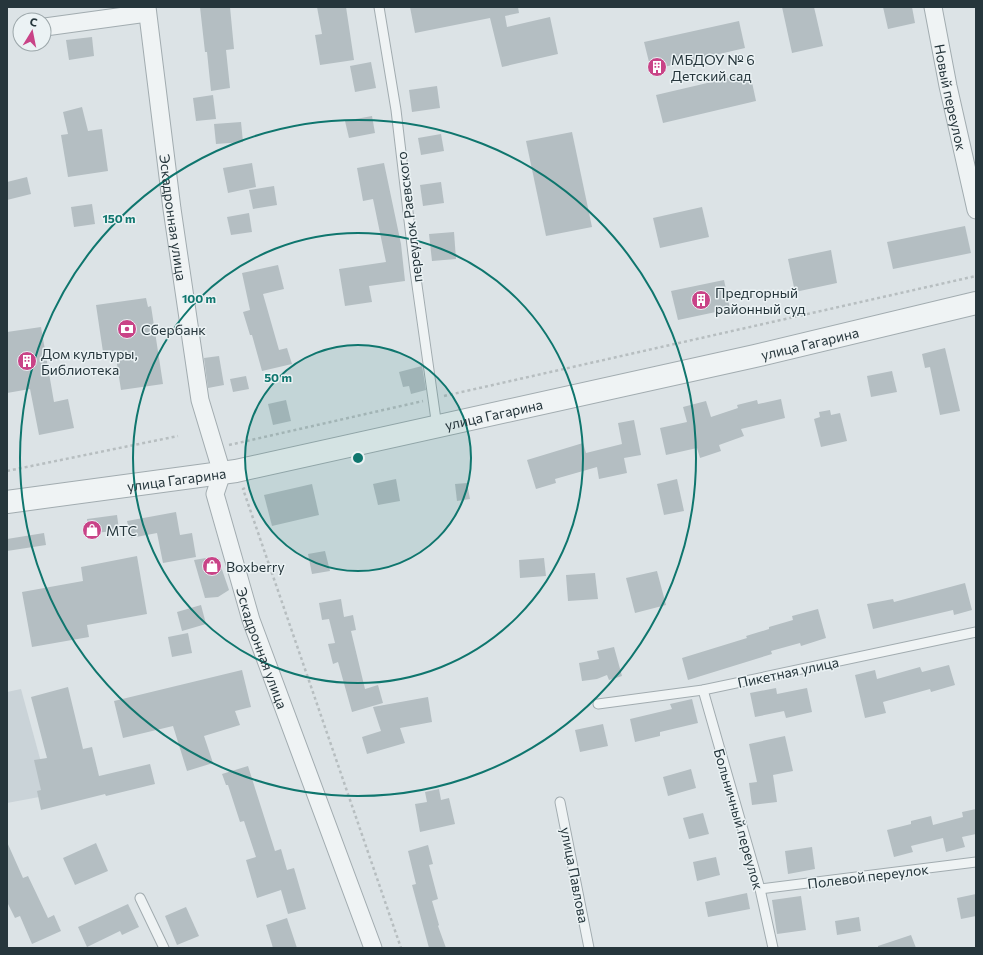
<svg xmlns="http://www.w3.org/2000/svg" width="983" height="955" font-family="Commissioner,sans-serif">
  <rect width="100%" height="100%" fill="#dce3e6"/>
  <polygon fill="#cad3d8" points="21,689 50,795 7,803 7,692"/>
  <g fill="#b4bec2">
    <polygon points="200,7 230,7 234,49 226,50 230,88 211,91 207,52 205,52"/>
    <polygon points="317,7 346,7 354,60 320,65 315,35 322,34"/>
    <polygon points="410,7 518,7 519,13 505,16 507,27 550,17 558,54 502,67 490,18 415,33"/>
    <polygon points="782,7 814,7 823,46 792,53"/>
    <polygon points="883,7 912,7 915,23 888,29"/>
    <polygon points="739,21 745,48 651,70 644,42"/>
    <polygon points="92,37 94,56 69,60 66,40"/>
    <polygon points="371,62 376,88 355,92 350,66"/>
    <polygon points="750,73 756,101 663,123 656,95"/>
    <polygon points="437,86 440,108 412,112 409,90"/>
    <polygon points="213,95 216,119 196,121 193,98"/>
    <polygon points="82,107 88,131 102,129 108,171 68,177 61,135 68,134 63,112"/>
    <polygon points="372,116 375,133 349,138 345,121"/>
    <polygon points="241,122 243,142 216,144 214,124"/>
    <polygon points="572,132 592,227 546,236 526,141"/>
    <polygon points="441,134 444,151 421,155 418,138"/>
    <polygon points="252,163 256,187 228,193 223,168"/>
    <polygon points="384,163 401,244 405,281 369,286 372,302 345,306 339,269 386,262 373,199 363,201 357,168"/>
    <polygon points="27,177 31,194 7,200 7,182"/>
    <polygon points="441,182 444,203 423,206 420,185"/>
    <polygon points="274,186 277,205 253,209 249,190"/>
    <polygon points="92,204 95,224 74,227 71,207"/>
    <polygon points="702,207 709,237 660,248 653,218"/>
    <polygon points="249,213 252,232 231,235 227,217"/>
    <polygon points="965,226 971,253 893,269 887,242"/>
    <polygon points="454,232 456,259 432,261 429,234"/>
    <polygon points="831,250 837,283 795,292 788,259"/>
    <polygon points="278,265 284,289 263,294 279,350 287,348 292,364 262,371 252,335 250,335 243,312 250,310 242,273"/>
    <polygon points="724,280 730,309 678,320 671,291"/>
    <polygon points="146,298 148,307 151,306 163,384 121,390 115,351 103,352 96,305"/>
    <polygon points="41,327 54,402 68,399 74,428 39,435 30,389 7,393 7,332"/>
    <polygon points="945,348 960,411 940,415 930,367 925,368 922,354"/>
    <polygon points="219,356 224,385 208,388 204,358"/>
    <polygon points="422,366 426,390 411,394 409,386 403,387 399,372"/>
    <polygon points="892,371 897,392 871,397 867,376"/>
    <polygon points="246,376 249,389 233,392 230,379"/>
    <polygon points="781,399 785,418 741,429 744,436 719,445 721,451 700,458 697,448 666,455 660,428 687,422 683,407 706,401 711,417 738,408 737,405 757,400 758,404"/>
    <polygon points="286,400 291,421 273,425 268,404"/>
    <polygon points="830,410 831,415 840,413 847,441 821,447 814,419 820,417 819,412"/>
    <polygon points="634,420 641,455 624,458 627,473 599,479 597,467 555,479 556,483 536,489 527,460 583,443 586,453 622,444 618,423"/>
    <polygon points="396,479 400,501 378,505 373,484"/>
    <polygon points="677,479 684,511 664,515 657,484"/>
    <polygon points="467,483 470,499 457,501 455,484"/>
    <polygon points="312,484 319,515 272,526 264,495"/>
    <polygon points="176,512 180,535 192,533 196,557 163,563 157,533 131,538 127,521"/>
    <polygon points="117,515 119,530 89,534 87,519"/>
    <polygon points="44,533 46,545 7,551 7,539"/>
    <polygon points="325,551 330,571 312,574 308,554"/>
    <polygon points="137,556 147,614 87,625 89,637 32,647 22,592 83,581 81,567"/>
    <polygon points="212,557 218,558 229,590 218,597 205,598 194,560"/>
    <polygon points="544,558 546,576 520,578 519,560"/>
    <polygon points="657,571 666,605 635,613 626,578"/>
    <polygon points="595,573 598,599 568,601 566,575"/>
    <polygon points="965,583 972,610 954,615 953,610 873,629 867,604 893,599 894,602"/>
    <polygon points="341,599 344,617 353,615 356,630 351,631 365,689 378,685 383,703 352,712 338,662 333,664 328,644 335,643 329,619 322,620 319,603"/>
    <polygon points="201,605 206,624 182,631 177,612"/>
    <polygon points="818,609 826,638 801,646 800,643 771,651 772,654 688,680 682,658 747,638 746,636 769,629 769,627 793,620 792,616"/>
    <polygon points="188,633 192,653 172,657 168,637"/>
    <polygon points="614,647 622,676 609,680 607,675 597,679 582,681 579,663 599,659 597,651"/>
    <polygon points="949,665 955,685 931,692 930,689 883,702 886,713 865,718 855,675 875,670 877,679 920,667 922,672"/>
    <polygon points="242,670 251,707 235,711 240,725 204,736 213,763 187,771 173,726 123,738 114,701"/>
    <polygon points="68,687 83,749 92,747 99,776 150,764 155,784 106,796 105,794 41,810 37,791 41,790 34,760 47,758 31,697"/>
    <polygon points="776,688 777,694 807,688 812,712 786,718 784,711 755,717 750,693"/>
    <polygon points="428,697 432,722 400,728 405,743 367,754 362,737 381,731 373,707"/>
    <polygon points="692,699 698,723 660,732 660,736 635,742 630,719 672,709 670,704"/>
    <polygon points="603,724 608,746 580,752 575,730"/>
    <polygon points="785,736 793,771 773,775 777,802 752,805 749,783 757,782 749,744"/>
    <polygon points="248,766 275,851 281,849 287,870 294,868 306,909 288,914 281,890 257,898 246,860 256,857 244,821 240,822 228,785 226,785 222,774"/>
    <polygon points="691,769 696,788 668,796 663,777"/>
    <polygon points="439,789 441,800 449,798 455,824 420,832 415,804 427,802 425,792"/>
    <polygon points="976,809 976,834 962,837 965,847 946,852 943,838 911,846 913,852 894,857 887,830 911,824 911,821 931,816 933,825 963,817 962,812"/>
    <polygon points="703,813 709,834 689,839 683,818"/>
    <polygon points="7,842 23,878 28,876 48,918 54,915 61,931 32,944 20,916 15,918 7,902"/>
    <polygon points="96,843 108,871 75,885 63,858"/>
    <polygon points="428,845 433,864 429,865 438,899 432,901 439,925 438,926 446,948 429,948 412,885 416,884 408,851"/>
    <polygon points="812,847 815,869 788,874 785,851"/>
    <polygon points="716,857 720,875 697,881 693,862"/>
    <polygon points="747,893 750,909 708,917 705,902"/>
    <polygon points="976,894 976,916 961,919 957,898"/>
    <polygon points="801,896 806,930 777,934 772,900"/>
    <polygon points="128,904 139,927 122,935 120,931 87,947 78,927"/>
    <polygon points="186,907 199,936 177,945 165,916"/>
    <polygon points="859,917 861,931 837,935 835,921"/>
    <polygon points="287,918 297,948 273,948 266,925"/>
    <polygon points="911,935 916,948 878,948 878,946"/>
  </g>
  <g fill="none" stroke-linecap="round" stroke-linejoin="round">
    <g stroke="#a2acb0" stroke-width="11">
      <g id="service">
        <polyline points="379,7 396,110 415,271 437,427"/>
        <polyline points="703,690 760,889 773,948"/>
        <polyline points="598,704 703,690 976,632"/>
        <polyline points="560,802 589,948"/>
        <polyline points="760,889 976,862"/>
        <polyline points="140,898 164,948"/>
      </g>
    </g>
    <g stroke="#a2acb0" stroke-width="19">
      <g id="minor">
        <path id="s1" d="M147,7l25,202 28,191 22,73 -7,21 36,126 122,328"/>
        <path id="s2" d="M933,7l15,79 28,124"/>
        <polyline points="45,27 147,13"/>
      </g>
    </g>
    <g stroke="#a2acb0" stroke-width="24">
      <g id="tertiary">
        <path id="s3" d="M7,502l229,-31 519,-115 221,-53"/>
      </g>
    </g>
    <g stroke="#b7bec0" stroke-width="2.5" stroke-dasharray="3 3" stroke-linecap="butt">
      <polyline points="444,396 976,276"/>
      <polyline points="229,445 423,401"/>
      <polyline points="7,471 178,436"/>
      <polyline points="245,488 243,489 401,948"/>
    </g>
    <use href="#service" stroke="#eff3f4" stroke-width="9"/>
    <use href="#minor" stroke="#eff3f4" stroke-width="17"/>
    <use href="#tertiary" stroke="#eff3f4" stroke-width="22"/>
  </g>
  <circle cx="358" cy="458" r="113" fill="#0f766e" fill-opacity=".12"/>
  <g fill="none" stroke="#0f766e" stroke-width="2">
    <circle cx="358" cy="458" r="113"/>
    <circle cx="358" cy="458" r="225"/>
    <circle cx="358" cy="458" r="338"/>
  </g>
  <defs>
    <g id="building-disc" transform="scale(1)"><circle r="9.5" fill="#c94387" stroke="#ebf2f4"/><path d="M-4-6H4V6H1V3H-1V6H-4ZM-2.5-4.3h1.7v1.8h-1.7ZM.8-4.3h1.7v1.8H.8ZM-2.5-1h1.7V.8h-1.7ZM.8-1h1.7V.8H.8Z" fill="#fff"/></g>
    <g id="bank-disc" transform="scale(1)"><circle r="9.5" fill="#c94387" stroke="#ebf2f4"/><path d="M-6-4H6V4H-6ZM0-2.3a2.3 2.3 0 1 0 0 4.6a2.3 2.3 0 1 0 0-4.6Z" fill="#fff"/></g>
    <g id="shop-disc" transform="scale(1)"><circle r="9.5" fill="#c94387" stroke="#ebf2f4"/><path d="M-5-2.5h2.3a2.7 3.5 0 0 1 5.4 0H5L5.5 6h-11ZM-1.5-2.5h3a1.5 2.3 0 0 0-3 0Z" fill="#fff"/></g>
  </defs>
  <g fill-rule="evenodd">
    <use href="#building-disc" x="657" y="67"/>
    <use href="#building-disc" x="701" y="300"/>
    <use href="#bank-disc" x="127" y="329"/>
    <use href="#building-disc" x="27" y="361"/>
    <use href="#shop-disc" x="92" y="530"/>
    <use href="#shop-disc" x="212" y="566"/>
  </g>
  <g text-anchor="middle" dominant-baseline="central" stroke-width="3" stroke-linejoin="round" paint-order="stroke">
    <g font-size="14" fill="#26363c" stroke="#ebf2f4" text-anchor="start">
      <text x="671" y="59">МБДОУ № 6<tspan x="671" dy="16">Детский сад</tspan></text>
      <text x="715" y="292">Предгорный<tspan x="715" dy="16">районный суд</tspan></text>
      <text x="141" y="329">Сбербанк</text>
      <text x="41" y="353">Дом культуры,<tspan x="41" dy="16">Библиотека</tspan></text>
      <text x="106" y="530">МТС</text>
      <text x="226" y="566">Boxberry</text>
    </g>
    <g font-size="14" fill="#26363c" stroke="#ebf2f4">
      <text stroke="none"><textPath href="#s2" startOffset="92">Новый переулок</textPath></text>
      <text stroke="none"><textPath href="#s1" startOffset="212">Эскадронная улица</textPath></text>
      <text transform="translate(409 217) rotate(-97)">переулок Раевского</text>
      <text stroke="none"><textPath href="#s3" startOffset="819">улица Гагарина</textPath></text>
      <text stroke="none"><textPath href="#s3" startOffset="495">улица Гагарина</textPath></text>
      <text stroke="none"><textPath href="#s3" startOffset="171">улица Гагарина</textPath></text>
      <text stroke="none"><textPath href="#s1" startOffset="656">Эскадронная улица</textPath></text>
      <text transform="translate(788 672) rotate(-12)">Пикетная улица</text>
      <text transform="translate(739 819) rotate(74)">Больничный переулок</text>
      <text transform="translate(575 875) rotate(79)">улица Павлова</text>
      <text transform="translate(868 876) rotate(-7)">Полевой переулок</text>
    </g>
  </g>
  <circle cx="358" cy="458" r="6" fill="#0f766e" stroke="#ebf2f4" stroke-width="2"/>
  <g font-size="12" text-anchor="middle" font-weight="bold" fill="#0f766e" stroke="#ebf2f4" stroke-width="3" stroke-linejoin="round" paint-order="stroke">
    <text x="119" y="223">150 m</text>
    <text x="199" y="303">100 m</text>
    <text x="278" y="382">50 m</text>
  </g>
  <rect width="983" height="955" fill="none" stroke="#26363c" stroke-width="16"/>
  <g transform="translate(32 32) rotate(10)"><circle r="19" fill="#ebf2f4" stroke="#9ca7aa"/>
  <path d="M0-3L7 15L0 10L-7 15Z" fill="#c94387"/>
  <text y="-6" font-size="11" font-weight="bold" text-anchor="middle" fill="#26363c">С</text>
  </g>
</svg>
